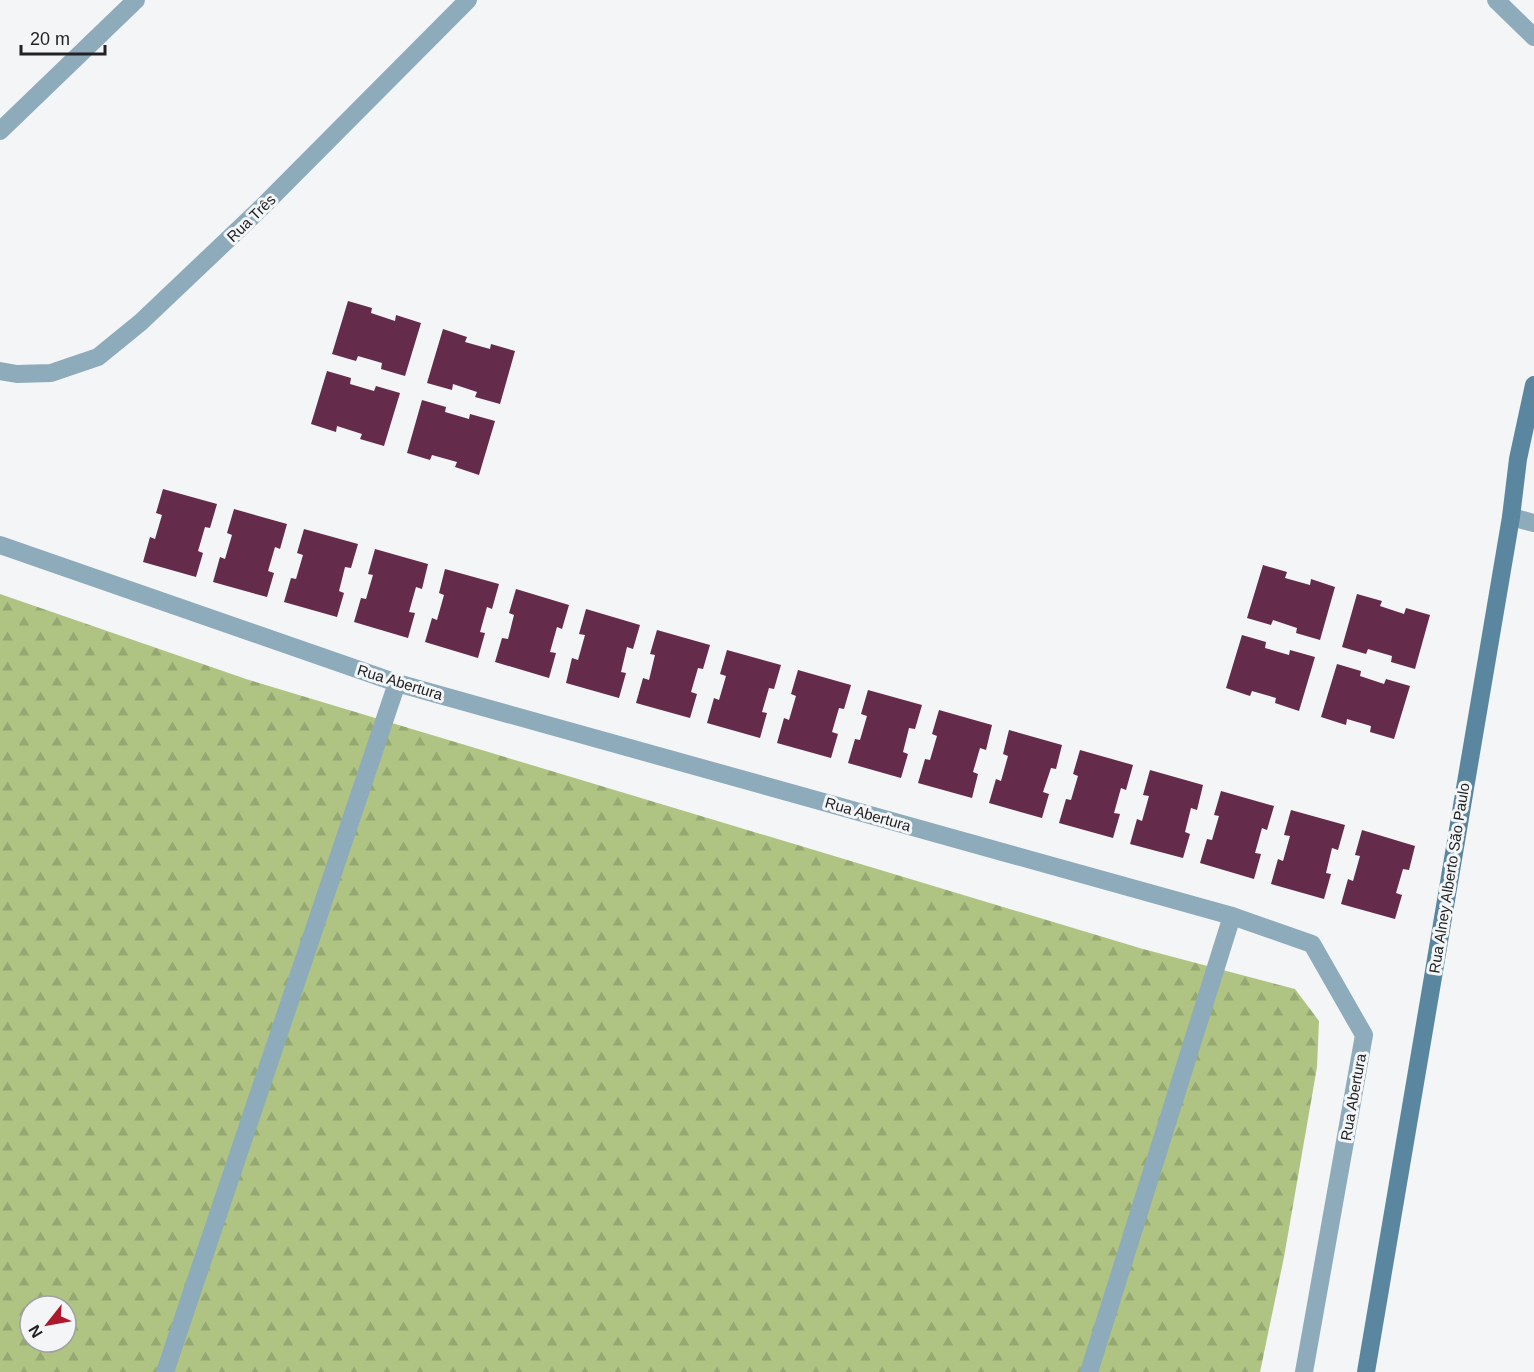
<svg xmlns="http://www.w3.org/2000/svg" width="1534" height="1372" font-family="Arial,sans-serif">
  <defs>
    <pattern id="forest-firs" width="22" height="20" patternUnits="userSpaceOnUse" patternTransform="scale(1.5)"><rect width="22" height="20" fill="#afc483"/><path d="M5 1l3.5 6h-7zM16 11l3.5 6h-7z" fill="#96a871"/></pattern>
  </defs>
  <rect width="100%" height="100%" fill="#f3f5f7"/>
  <path fill="url(#forest-firs)" fill-rule="evenodd" d="M0,594l249,86 894,269 152,40 24,32 -2,46 -33,190 -24,115h-1260zM30,1306h36v36h-36z"/>
  <g fill="#642c4a">
    <polygon points="348,301 372,308 371,313 395,321 396,315 421,323 405,376 381,369 382,363 358,356 356,361 332,354"/>
    <polygon points="443,329 467,337 465,342 490,349 491,344 515,351 500,404 475,397 477,392 453,384 452,390 427,383"/>
    <polygon points="327,371 351,378 350,384 374,391 376,386 400,393 384,446 360,439 362,434 337,426 336,432 311,424"/>
    <polygon points="422,400 446,407 445,412 469,419 470,414 495,421 479,475 455,467 457,462 432,455 430,460 407,453"/>
    <polygon points="163,489 217,504 210,528 205,527 198,551 203,553 196,577 143,562 150,537 155,539 162,515 156,513"/>
    <polygon points="234,509 287,524 280,549 275,547 268,571 274,573 267,597 213,582 220,557 225,559 232,535 227,533"/>
    <polygon points="304,529 358,544 351,568 345,567 339,591 344,593 337,617 284,602 291,578 296,579 303,555 297,553"/>
    <polygon points="375,549 428,564 422,589 416,587 409,612 415,613 408,638 354,622 361,598 366,599 373,575 368,574"/>
    <polygon points="1263,565 1287,572 1285,578 1310,585 1311,579 1335,587 1320,640 1296,633 1297,628 1273,620 1271,625 1247,618"/>
    <polygon points="445,569 499,584 492,609 487,607 480,632 485,633 478,658 425,642 432,618 437,620 444,595 439,593"/>
    <polygon points="516,589 569,605 562,629 557,627 550,652 556,653 549,678 495,662 502,638 508,639 514,615 509,613"/>
    <polygon points="1357,594 1382,601 1380,606 1404,614 1406,608 1430,615 1415,669 1391,662 1392,656 1368,649 1366,654 1342,647"/>
    <polygon points="586,609 640,625 633,649 627,647 621,672 626,673 619,698 566,683 572,658 578,660 585,635 579,634"/>
    <polygon points="657,630 710,645 703,669 698,668 691,692 697,694 690,718 636,703 643,678 649,680 655,655 650,654"/>
    <polygon points="1242,635 1266,642 1265,648 1289,655 1290,650 1315,657 1299,711 1275,703 1276,698 1252,691 1250,696 1226,688"/>
    <polygon points="727,650 781,665 774,689 769,688 762,712 767,713 760,738 707,723 714,698 719,700 726,676 720,674"/>
    <polygon points="1337,664 1361,671 1360,676 1384,684 1386,679 1410,686 1394,739 1370,732 1371,726 1347,719 1346,725 1321,717"/>
    <polygon points="798,670 851,685 844,709 839,708 832,732 838,734 831,758 777,743 784,718 789,720 796,696 791,694"/>
    <polygon points="868,690 922,705 915,729 909,728 903,752 908,754 901,778 848,763 855,739 860,740 867,716 861,714"/>
    <polygon points="939,710 992,725 986,750 980,748 973,772 978,774 972,798 918,783 925,759 930,760 937,736 932,734"/>
    <polygon points="1009,730 1062,745 1056,769 1051,768 1043,792 1049,794 1042,818 989,803 996,779 1001,781 1008,756 1003,754"/>
    <polygon points="1080,750 1133,765 1126,790 1121,788 1114,813 1120,814 1113,838 1059,823 1066,799 1071,800 1078,776 1073,774"/>
    <polygon points="1150,770 1203,785 1197,810 1191,808 1185,832 1190,834 1183,858 1130,844 1137,819 1142,821 1149,796 1143,795"/>
    <polygon points="1221,791 1274,806 1267,830 1262,828 1255,853 1261,854 1254,879 1200,863 1207,839 1212,840 1219,816 1214,815"/>
    <polygon points="1291,810 1345,825 1338,850 1332,848 1326,873 1331,874 1324,899 1271,884 1278,859 1283,861 1290,836 1284,835"/>
    <polygon points="1362,830 1415,846 1409,870 1403,869 1396,893 1402,895 1395,919 1341,904 1348,879 1353,881 1360,856 1355,855"/>
  </g>
  <g fill="none" stroke-linecap="round" stroke-linejoin="round">
    <g stroke="#8eabbb" stroke-width="18">
      <polyline points="1496,0 1534,37"/>
      <polyline points="0,131 136,0"/>
      <polyline points="0,371 17,374 51,373 98,357 141,322 261,208 468,0"/>
      <polyline points="1511,517 1534,523"/>
      <polyline points="0,545 397,683 1232,916 1312,944 1364,1035 1304,1372"/>
      <polyline points="165,1372 397,683"/>
      <polyline points="1089,1372 1232,916"/>
    </g>
    <polyline stroke="#5a879f" stroke-width="18" points="1366,1372 1511,517 1518,459 1534,385"/>
  </g>
  <g text-anchor="middle" dominant-baseline="central" stroke-width="6" stroke-linejoin="round" paint-order="stroke">
    <g font-size="15" fill="#212223" stroke="#f3f5f7">
      <text transform="translate(251 218) rotate(-44)">Rua Três</text>
      <text transform="translate(400 682) rotate(17)">Rua Abertura</text>
      <text transform="translate(868 814) rotate(16)">Rua Abertura</text>
      <text transform="translate(1449 878) rotate(-81)">Rua Alney Alberto São Paulo</text>
      <text transform="translate(1353 1097) rotate(-80)">Rua Abertura</text>
    </g>
  </g>
  <g transform="translate(48 1324) rotate(239)"><circle r="28" fill="#f3f5f7" stroke="#9fa1a2" stroke-width="1.5"/>
  <path d="M0-4.5L10 22L0 15L-10 22Z" fill="#ad182d"/>
  <text y="-9" font-size="16" font-weight="bold" text-anchor="middle" fill="#212223">N</text>
  </g>
  <path d="M21 45v9h84v-9" fill="none" stroke="#212223" stroke-width="3"/>
  <text x="30" y="45" font-size="18" fill="#212223" stroke="#f3f5f7" stroke-width="4.5" paint-order="stroke">20 m</text>
</svg>
